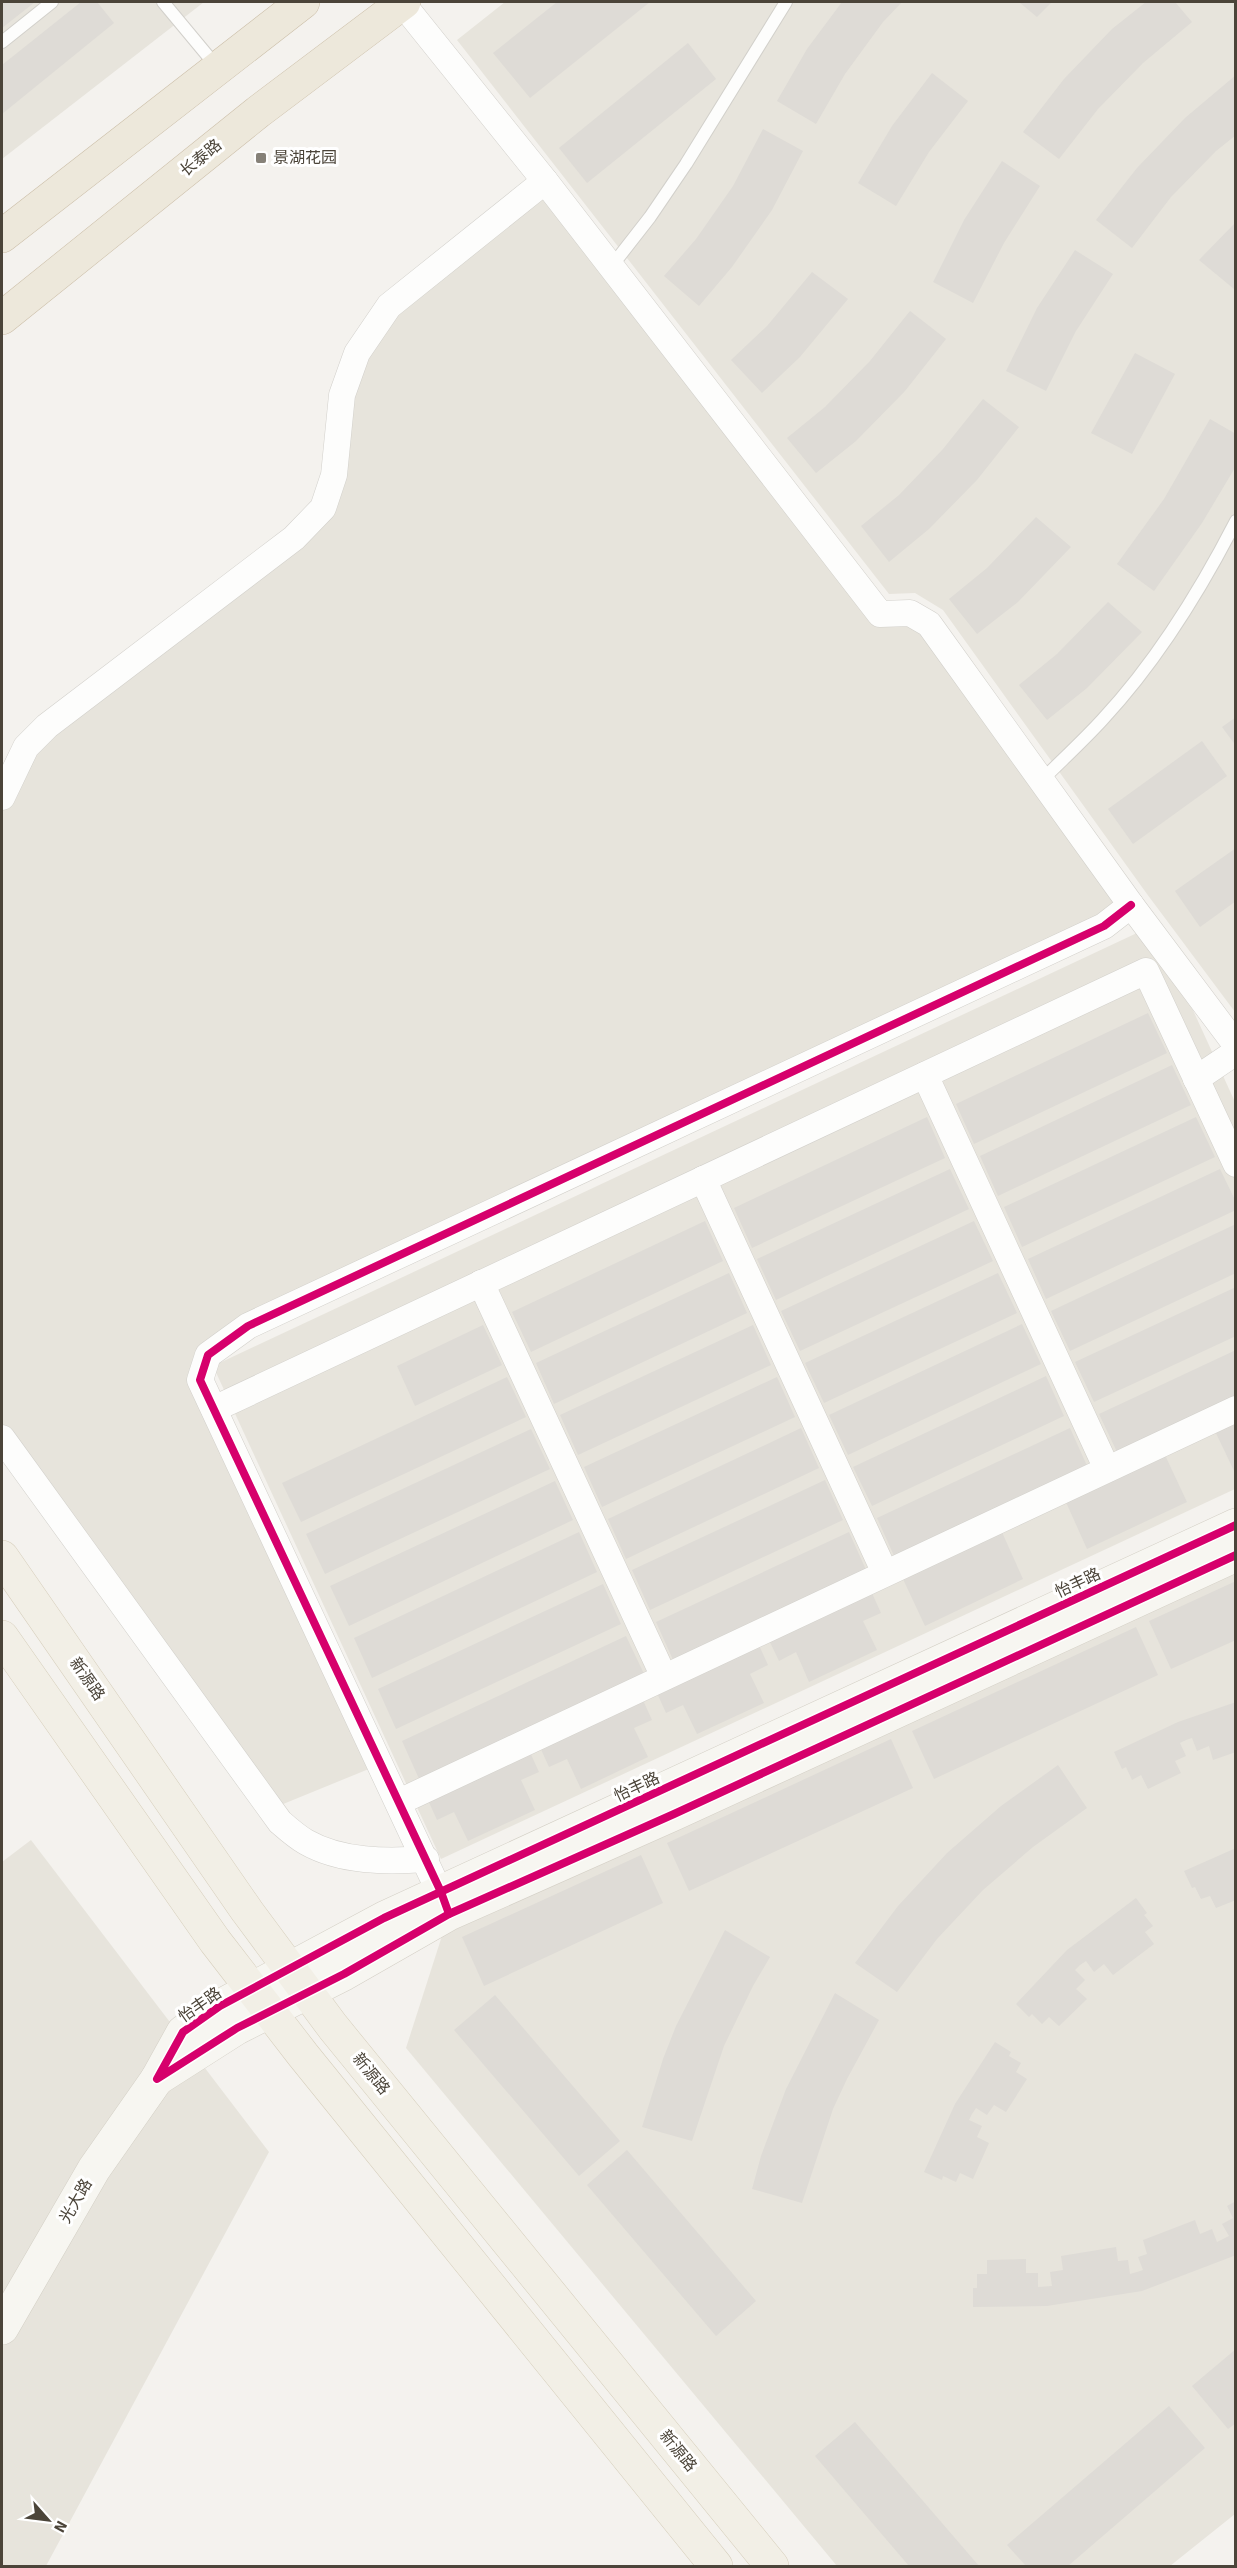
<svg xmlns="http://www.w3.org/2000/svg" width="1237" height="2568" font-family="'Source Sans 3','Noto Sans SC',sans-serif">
  <rect width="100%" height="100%" fill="#f4f2ee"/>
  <g fill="#e7e4dc">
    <polygon points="2,2 204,2 2,159"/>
    <polygon points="505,2 1235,2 1235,1012 1147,894 943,610 915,593 889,594 457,40"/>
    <polygon points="545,181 880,614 910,613 1131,905 248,1326 200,1380 381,1764 271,1809 2,1438 2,797 26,747 323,508 342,395 389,306"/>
    <polygon points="1154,925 1235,1102 1235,1489 441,1859 213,1366"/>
    <polygon points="1235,1555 1235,2514 1170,2566 837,2566 406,2048 449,1914"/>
    <polygon points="31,1840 269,2152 46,2566 2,2566 2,1862"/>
  </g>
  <g fill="#dedbd6">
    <polygon points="2,2 35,2 2,28"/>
    <polygon points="81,2 97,2 114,23 2,114 2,65"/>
    <polygon points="557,2 650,2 530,98 493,53"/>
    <polygon points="842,2 902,2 883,22 845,74 816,124 777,101 807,49"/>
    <polygon points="1019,2 1052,2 1037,17"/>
    <polygon points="1146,2 1175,2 1192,22 1143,63 1098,109 1059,159 1023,132 1064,79 1112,29"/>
    <polygon points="688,43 716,79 587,183 559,148"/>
    <polygon points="932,73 968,101 929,152 896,206 858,183 892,126"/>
    <polygon points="1236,75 1236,135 1216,151 1171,197 1132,248 1096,220 1137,168 1185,118"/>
    <polygon points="763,129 803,151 772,210 732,267 699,306 664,276 696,239 733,186"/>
    <polygon points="1002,161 1040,186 1004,243 973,303 933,282 964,220"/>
    <polygon points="1236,222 1236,288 1234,289 1199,260"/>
    <polygon points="1075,250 1113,274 1076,331 1046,391 1006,371 1037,308"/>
    <polygon points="812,272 848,299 800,357 762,393 731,360 767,326"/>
    <polygon points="910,311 946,339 905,391 856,441 816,473 787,438 825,407 870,361"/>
    <polygon points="1135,353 1175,374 1132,454 1091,433"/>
    <polygon points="983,399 1019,427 977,480 929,529 889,562 861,526 899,495 943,449"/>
    <polygon points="1210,419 1236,434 1236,466 1202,523 1154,591 1117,564 1164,499"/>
    <polygon points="1036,517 1071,547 1018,602 977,634 949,599 987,568"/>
    <polygon points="1108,602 1142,632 1087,688 1047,720 1019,685 1057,654"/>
    <polygon points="1236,717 1236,746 1222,727"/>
    <polygon points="1202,741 1227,776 1133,844 1108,809"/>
    <polygon points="1236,848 1236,901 1200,927 1175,891"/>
    <polygon points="1148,1013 1167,1053 974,1144 956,1104"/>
    <polygon points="1172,1065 1191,1105 998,1196 980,1156"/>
    <polygon points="927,1117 945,1158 752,1248 734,1208"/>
    <polygon points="1196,1117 1215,1157 1022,1247 1004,1207"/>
    <polygon points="950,1169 969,1209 776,1300 757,1259"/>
    <polygon points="1220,1169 1236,1202 1236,1210 1046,1299 1028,1259"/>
    <polygon points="705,1221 723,1261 531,1352 512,1312"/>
    <polygon points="974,1221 993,1261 800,1351 781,1311"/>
    <polygon points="1236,1224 1236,1273 1070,1351 1051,1311"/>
    <polygon points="729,1273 747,1313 554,1404 536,1363"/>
    <polygon points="998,1273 1017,1313 824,1403 805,1363"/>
    <polygon points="1236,1287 1236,1336 1094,1402 1075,1362"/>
    <polygon points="1022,1324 1041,1364 848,1455 829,1415"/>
    <polygon points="483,1325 502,1365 415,1406 397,1366"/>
    <polygon points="753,1325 771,1365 578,1455 560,1415"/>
    <polygon points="1236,1350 1236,1399 1118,1454 1099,1414"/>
    <polygon points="1046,1376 1064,1416 872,1506 853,1467"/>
    <polygon points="507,1377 526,1417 301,1522 282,1483"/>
    <polygon points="777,1377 795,1417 602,1507 584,1467"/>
    <polygon points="1236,1420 1236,1475 1214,1429"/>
    <polygon points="801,1428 819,1468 626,1559 608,1519"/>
    <polygon points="1070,1428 1088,1468 895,1558 877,1518"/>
    <polygon points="531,1429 550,1469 325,1574 306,1534"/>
    <polygon points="1164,1453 1187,1502 1087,1549 1065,1500"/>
    <polygon points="825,1480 843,1520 650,1610 632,1570"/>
    <polygon points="555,1481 573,1520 349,1626 330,1586"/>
    <polygon points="1001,1530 1023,1579 925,1626 902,1577"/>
    <polygon points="579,1532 597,1572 372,1678 354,1638"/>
    <polygon points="849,1532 867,1572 674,1662 656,1622"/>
    <polygon points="1236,1581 1236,1640 1171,1669 1149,1621"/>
    <polygon points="603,1584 621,1624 396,1729 378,1689"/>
    <polygon points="871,1591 881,1613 863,1621 877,1650 809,1682 796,1652 779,1661 768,1638"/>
    <polygon points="1136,1627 1158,1675 934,1779 912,1731"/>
    <polygon points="626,1636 645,1676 420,1781 402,1741"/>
    <polygon points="758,1643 768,1665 750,1674 764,1703 697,1734 683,1705 666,1713 656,1691"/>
    <polygon points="642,1698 652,1720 634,1728 648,1757 581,1789 567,1759 549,1767 539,1745"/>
    <polygon points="1236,1702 1236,1752 1213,1760 1209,1746 1197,1751 1192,1738 1186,1740 1180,1743 1186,1756 1175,1761 1181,1773 1148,1789 1141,1775 1132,1780 1126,1767 1122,1769 1114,1752 1178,1722"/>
    <polygon points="891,1739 913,1788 689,1891 667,1843"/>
    <polygon points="529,1750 539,1772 521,1780 535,1810 468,1841 454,1812 437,1820 427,1798"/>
    <polygon points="1058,1765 1087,1808 1033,1847 983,1890 937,1939 897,1992 855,1963 898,1906 947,1853 1001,1806"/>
    <polygon points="1236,1848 1236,1900 1216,1908 1210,1896 1201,1899 1195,1887 1192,1888 1184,1871"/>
    <polygon points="641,1855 663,1903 484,1986 462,1937"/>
    <polygon points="1136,1898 1147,1913 1144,1915 1153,1926 1145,1932 1154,1944 1113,1975 1104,1964 1094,1972 1086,1961 1080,1965 1075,1970 1085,1980 1076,1989 1087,1999 1059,2026 1049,2017 1042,2024 1032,2014 1029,2017 1016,2004 1067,1950"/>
    <polygon points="725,1930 770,1957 753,1986 724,2046 692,2141 642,2127 663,2059 676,2026"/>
    <polygon points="835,1993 879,2020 847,2079 833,2109 802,2203 752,2189 761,2156 786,2089"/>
    <polygon points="495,1995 620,2141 579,2176 454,2030"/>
    <polygon points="995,2042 1011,2052 1009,2056 1021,2063 1016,2072 1027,2079 1006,2112 994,2105 987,2115 976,2108 972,2114 969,2120 982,2126 977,2137 989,2143 973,2179 960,2173 956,2182 943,2176 942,2180 924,2172 955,2104"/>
    <polygon points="627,2150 756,2301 716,2336 587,2185"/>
    <polygon points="1236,2201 1236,2255 1231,2257 1142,2291 1047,2306 973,2307 973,2288 977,2288 977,2274 987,2274 987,2260 1026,2259 1026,2273 1038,2273 1038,2287 1052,2286 1050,2272 1063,2270 1061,2256 1116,2247 1118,2261 1128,2260 1130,2274 1137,2272 1143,2270 1138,2257 1147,2254 1143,2240 1195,2220 1200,2234 1212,2229 1217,2242 1229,2236 1222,2224 1233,2218 1227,2206"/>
    <polygon points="1236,2349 1236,2423 1228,2429 1192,2386"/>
    <polygon points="1169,2406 1205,2448 1068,2566 1026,2566 1007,2545"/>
    <polygon points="855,2422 979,2566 909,2566 815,2456"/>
  </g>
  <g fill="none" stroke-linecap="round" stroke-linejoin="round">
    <g stroke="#d2d0cb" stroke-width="14">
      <g id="lane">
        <polyline points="163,2 217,67"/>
        <polyline points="2,42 52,2"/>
        <polyline points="611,267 650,217 686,164 786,2"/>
        <path d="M1042,780c20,-20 42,-40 61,-61 54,-58 97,-128 133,-198"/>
      </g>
    </g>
    <g stroke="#d2d0cb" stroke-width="27">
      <g id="street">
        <polyline points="402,3 545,181 880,614 910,613 929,624 1131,905 1236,1045"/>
        <polyline points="2,797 26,747 47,726 294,538 323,508 334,475 342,395 357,353 389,306 545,181"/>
        <polyline points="925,1075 1107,1469"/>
        <polyline points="1196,1079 1236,1052"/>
        <polyline points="703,1179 885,1573"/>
        <polyline points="481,1283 664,1677"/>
        <polyline points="214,1409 1146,971 1236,1164"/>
        <path d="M2,1438l278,384c8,7 17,15 26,20 35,20 81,20 120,17"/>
        <polyline points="399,1802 1236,1409"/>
        <polyline points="447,1908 200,1380 208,1355 248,1326 1104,926 1131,905"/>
      </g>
    </g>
    <g stroke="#d3cfc5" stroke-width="34">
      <g id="secondary">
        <polyline points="1236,1525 384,1918 220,2006 183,2032 157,2079 237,2028 344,1974 449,1914 674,1814 1236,1555"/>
        <polyline points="2,2328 94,2169 157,2079"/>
      </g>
    </g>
    <g stroke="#d6cebb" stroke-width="34">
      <g id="primary">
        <polyline points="2,1557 247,1911 333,2027 772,2566"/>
        <polyline points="2,1637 215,1941 303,2055 716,2566"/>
      </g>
    </g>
    <g stroke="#ccbfa9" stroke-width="34">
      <g id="highway">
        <polyline points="2,236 303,2"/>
        <polyline points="2,318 258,112 404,2"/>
      </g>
    </g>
    <use href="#lane" stroke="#fdfdfc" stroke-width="12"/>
    <use href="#street" stroke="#fdfdfc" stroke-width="26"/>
    <use href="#secondary" stroke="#f7f6f1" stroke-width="33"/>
    <use href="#primary" stroke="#f2efe6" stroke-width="33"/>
    <use href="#highway" stroke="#ede8db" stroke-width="33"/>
    <g stroke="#fff" stroke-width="11">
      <g id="cycleway">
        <polyline points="1236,1525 384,1918 220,2006 183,2032 157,2079 237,2028 344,1974 449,1914 674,1814 1236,1555"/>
        <polyline points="449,1914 441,1892 200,1380 208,1355 248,1326 1104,926 1131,905"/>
      </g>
    </g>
    <use href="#cycleway" stroke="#d6006c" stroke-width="8"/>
  </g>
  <rect fill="#868178" stroke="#fff" stroke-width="2" x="255" y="152" width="12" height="12" rx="3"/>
  <g text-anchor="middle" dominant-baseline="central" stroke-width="6" stroke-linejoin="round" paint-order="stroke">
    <g font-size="16" fill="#4b4439" stroke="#fff">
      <text transform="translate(201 158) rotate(-39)">长泰路</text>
      <text transform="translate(1078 1583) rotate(-25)">怡丰路</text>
      <text transform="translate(87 1679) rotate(55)">新源路</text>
      <text transform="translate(637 1787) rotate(-25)">怡丰路</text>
      <text transform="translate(200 2005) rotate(-35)">怡丰路</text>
      <text transform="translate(371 2074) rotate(51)">新源路</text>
      <text transform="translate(76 2201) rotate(-60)">光大路</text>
      <text transform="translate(678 2451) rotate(51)">新源路</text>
    </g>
    <g font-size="16" fill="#4b4439" stroke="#fff" text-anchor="start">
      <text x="273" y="158">景湖花园</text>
    </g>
  </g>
  <rect width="1237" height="2568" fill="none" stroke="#4b4439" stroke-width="6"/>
  <g transform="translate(48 2520) rotate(118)" stroke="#ffffff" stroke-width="4.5" paint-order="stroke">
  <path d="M0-4.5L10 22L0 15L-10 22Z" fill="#4b4439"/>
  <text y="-9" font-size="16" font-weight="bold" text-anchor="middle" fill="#4b4439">N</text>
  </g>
</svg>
